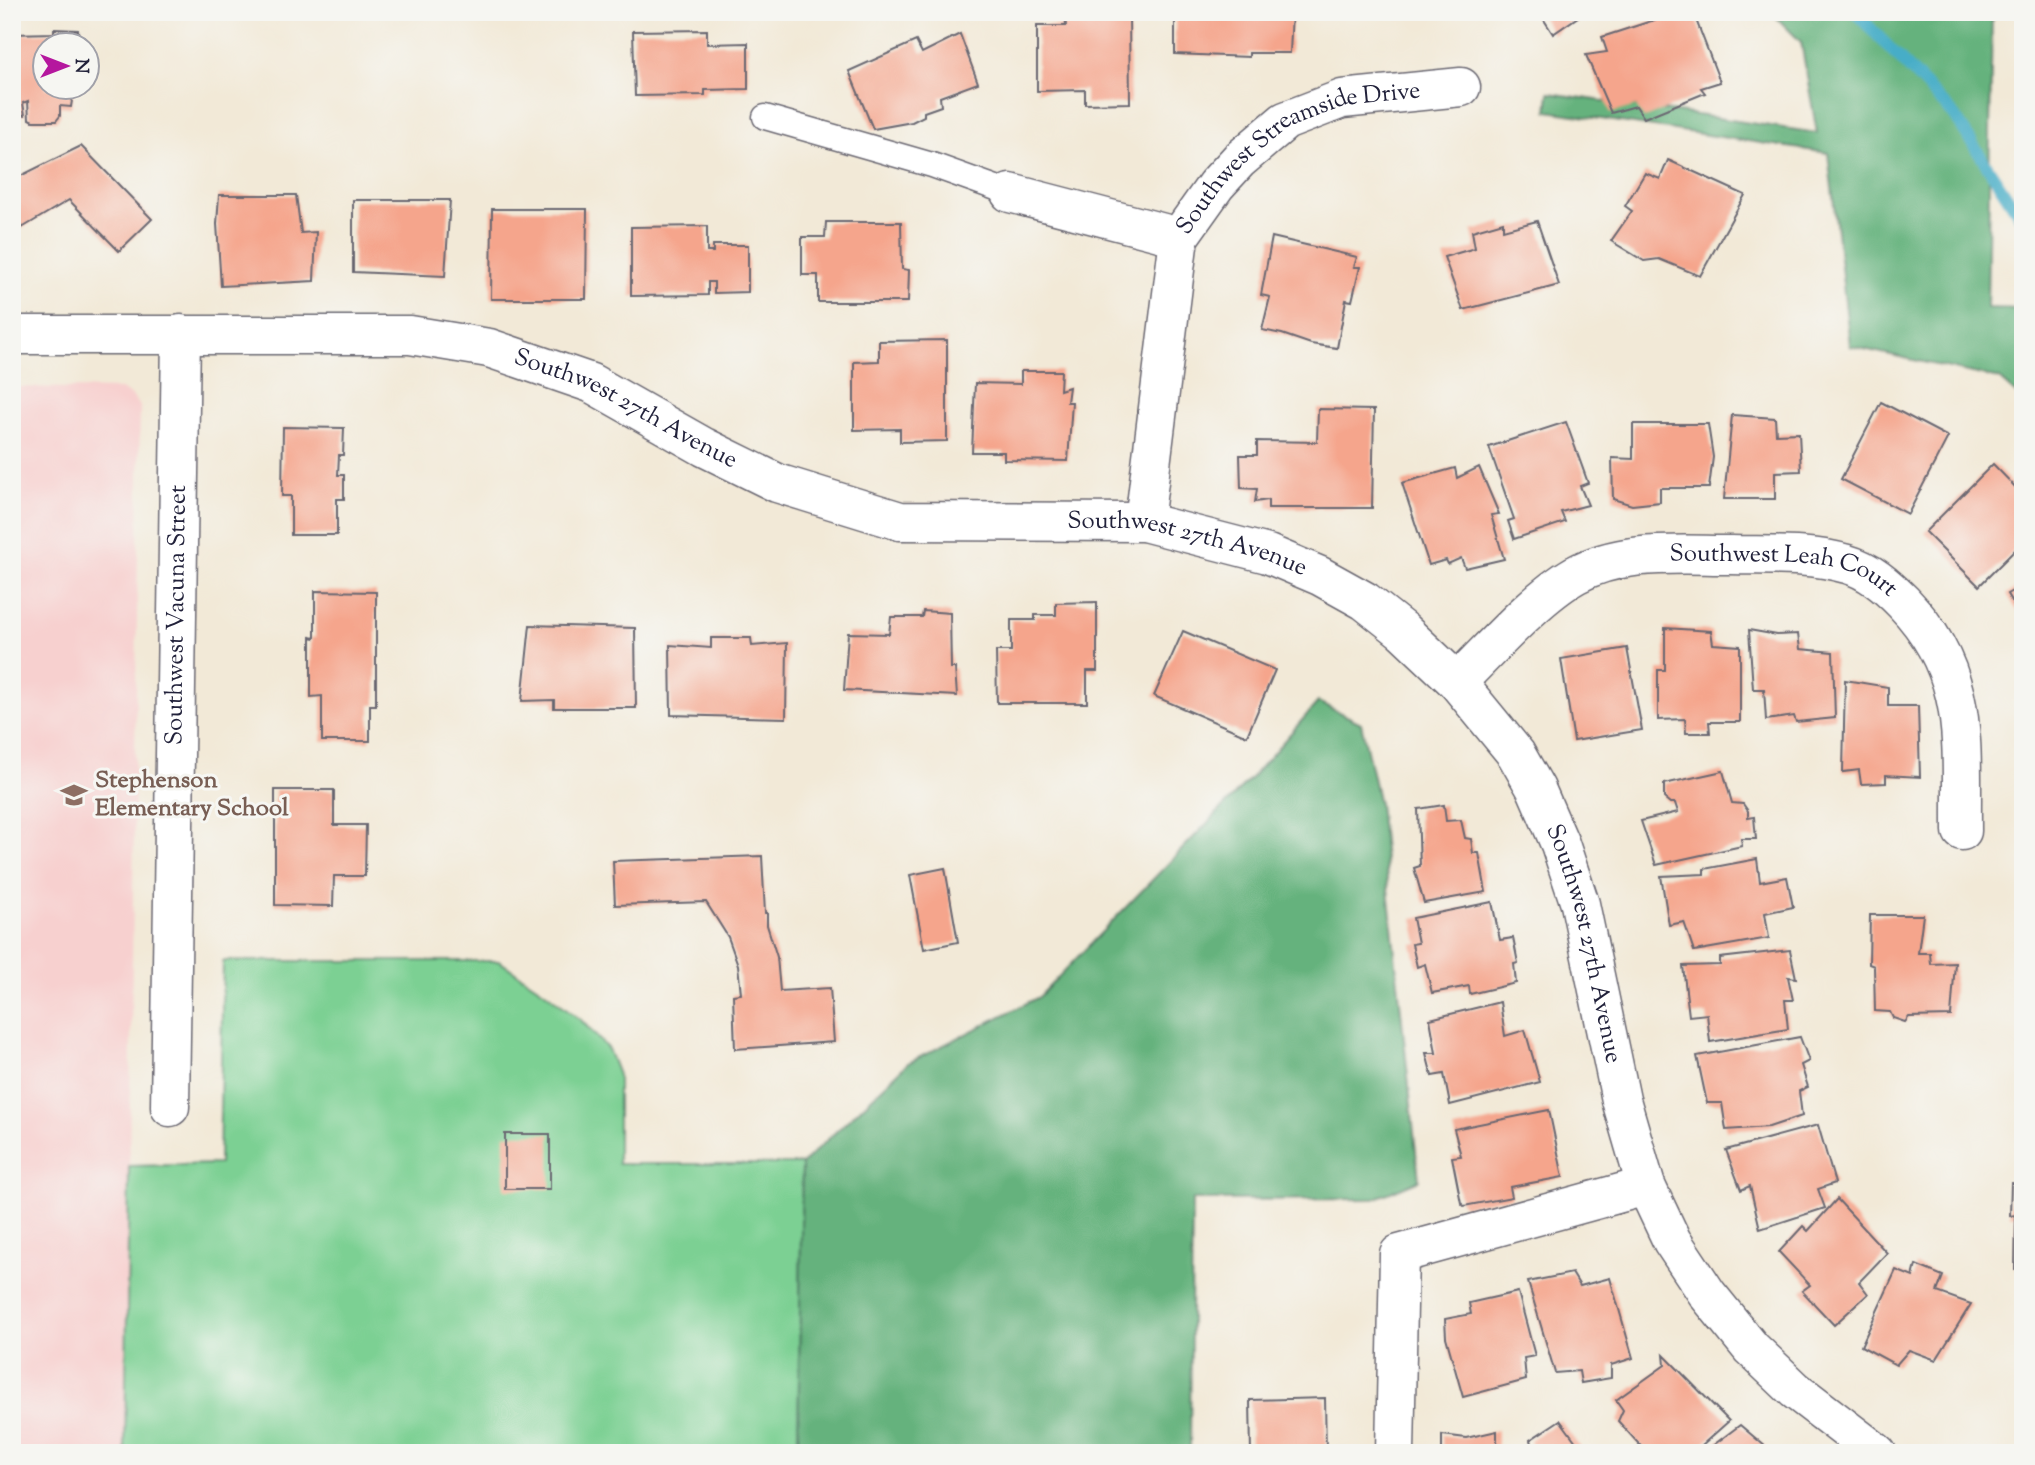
<svg xmlns="http://www.w3.org/2000/svg" width="2035" height="1465" font-family="'Sorts Mill Goudy',serif">
  <rect width="100%" height="100%" fill="#f6f6f2"/>
  <filter id="ink" filterUnits="userSpaceOnUse"><feTurbulence type="fractalNoise" baseFrequency=".0143" numOctaves="2"/><feDisplacementMap in="SourceGraphic" scale="14" xChannelSelector="R" yChannelSelector="G"/><feConvolveMatrix kernelMatrix="1 2 1 2 8 2 1 2 1" color-interpolation-filters="sRGB"/></filter>
  <filter id="wash" filterUnits="userSpaceOnUse"><feTurbulence type="fractalNoise" baseFrequency=".00686" numOctaves="4" result="noise"/><feDisplacementMap in="SourceGraphic" scale="28" xChannelSelector="R" yChannelSelector="G"/><feGaussianBlur stdDeviation="1.57" result="paint"/><feColorMatrix in="noise" values="0 0 0 0 0 0 0 0 0 0 0 0 0 0 0 0 0 1.4 0 .05"/><feComposite in="paint" operator="in"/></filter>
  <g filter="url(#wash)">
    <rect width="100%" height="100%" fill="#f2e9d7"/>
    <polygon fill="#f7d0cf" points="12,387 121,389 132,396 140,406 125,1453 12,1453"/>
    <polygon fill="#7cd093" stroke="#4f7967" stroke-width="2" points="223,961 499,961 544,991 581,1020 608,1049 618,1075 618,1164 802,1164 798,1453 125,1453 129,1166 219,1164"/>
    <g fill="#65b27d" stroke="#446a5c" stroke-width="2">
      <polygon points="1771,12 1992,12 1987,308 2023,309 2023,400 1999,379 1850,346 1828,153 1547,111 1549,93 1817,133 1801,42"/>
      <polygon points="1318,702 1361,723 1379,804 1419,1180 1374,1199 1192,1200 1190,1453 798,1453 802,1164 908,1063 1039,997 1253,776"/>
    </g>
    <g fill="none" stroke-linecap="round" stroke-linejoin="round">
      <polyline stroke="#47adc7" stroke-width="12" points="1855,12 1954,115 2023,221"/>
    </g>
    <g id="blocks">
      <g fill="#f5a58c">
        <polygon points="1065,12 1129,12 1130,103 1085,104 1085,90 1037,91 1037,26 1066,26"/>
        <polygon points="1175,12 1292,12 1290,53 1249,53 1249,57 1175,54"/>
        <polygon points="1539,12 1585,12 1553,34"/>
        <polygon points="1679,12 1693,12 1720,82 1701,88 1705,93 1644,118 1636,106 1611,113 1586,55 1607,52 1602,37"/>
        <polygon points="54,29 78,30 80,46 46,46 46,88 74,88 71,107 60,106 60,116 56,121 33,121 29,119 28,101 23,103 25,115 12,114 12,34 54,33"/>
        <polygon points="707,30 707,44 748,43 748,89 705,90 705,95 635,96 633,31"/>
        <polygon points="960,34 978,83 940,97 941,106 924,112 924,116 912,122 873,129 849,71 916,41 922,53"/>
        <polygon points="81,146 152,219 119,251 69,200 22,228 12,211 12,180"/>
        <polygon points="1668,160 1745,195 1700,276 1659,259 1644,261 1611,241 1632,211 1625,206 1645,173 1660,179"/>
        <polygon points="219,195 296,195 301,233 316,232 314,281 221,286 217,224"/>
        <polygon points="353,200 450,200 445,276 353,272"/>
        <polygon points="492,209 587,209 586,299 491,299"/>
        <polygon points="1537,221 1559,285 1463,310 1444,257 1475,248 1472,231 1503,222 1503,230"/>
        <polygon points="826,222 901,222 902,269 909,270 908,302 818,302 818,275 802,275 802,237 825,237"/>
        <polygon points="707,226 707,252 713,252 713,245 748,245 748,292 714,293 714,282 708,282 708,295 631,296 631,227"/>
        <polygon points="1272,237 1357,257 1354,267 1360,267 1352,301 1346,300 1337,348 1311,344 1282,334 1262,330 1270,297 1261,295"/>
        <polygon points="947,340 947,441 900,442 900,429 854,430 854,362 879,361 879,341"/>
        <polygon points="1021,371 1061,371 1060,390 1069,387 1067,402 1072,402 1068,461 1004,460 1004,452 972,452 975,383 1021,384"/>
        <polygon points="1881,402 1948,437 1908,514 1841,479"/>
        <polygon points="1318,409 1374,410 1372,508 1268,508 1268,500 1255,502 1257,489 1241,488 1240,455 1257,455 1257,441 1317,442"/>
        <polygon points="1732,415 1775,418 1776,434 1799,433 1801,471 1775,472 1775,499 1724,499"/>
        <polygon points="1566,422 1588,483 1580,486 1588,505 1561,512 1565,522 1514,539 1508,521 1514,519 1489,447"/>
        <polygon points="1633,424 1708,424 1713,457 1709,488 1660,488 1660,502 1632,505 1613,499 1612,458 1633,459"/>
        <polygon points="283,427 344,428 343,455 339,455 338,475 344,475 344,499 337,499 337,535 291,535 291,496 282,496"/>
        <polygon points="1993,464 2023,495 2023,542 1979,586 1925,532"/>
        <polygon points="1479,467 1499,514 1491,515 1504,559 1465,568 1461,558 1448,564 1446,560 1429,565 1402,483 1455,468 1457,478"/>
        <polygon points="2023,585 2023,621 2007,594"/>
        <polygon points="315,591 376,592 376,705 370,705 370,741 322,741 322,696 311,697 311,637 315,638"/>
        <polygon points="1097,602 1097,671 1087,671 1087,703 997,703 996,651 1011,651 1011,620 1035,620 1035,615 1056,615 1056,603"/>
        <polygon points="923,611 950,613 951,668 955,668 957,696 844,690 848,633 889,634 891,617 922,617"/>
        <polygon points="530,625 635,628 636,708 554,708 554,700 522,701"/>
        <polygon points="1665,628 1711,631 1713,644 1740,646 1740,722 1709,722 1710,733 1686,733 1685,719 1658,720 1658,670 1665,670"/>
        <polygon points="1749,630 1777,635 1798,634 1800,649 1833,652 1835,718 1796,722 1794,716 1766,720 1764,689 1753,689"/>
        <polygon points="1183,631 1275,670 1247,736 1154,696"/>
        <polygon points="711,638 751,638 752,646 787,643 786,718 671,715 670,645 711,648"/>
        <polygon points="1627,648 1642,730 1574,741 1561,659"/>
        <polygon points="1845,680 1888,687 1888,706 1918,706 1920,777 1886,775 1886,783 1861,784 1859,770 1843,772"/>
        <polygon points="1723,771 1732,803 1743,804 1748,811 1748,818 1754,817 1756,839 1741,839 1742,846 1656,865 1641,821 1678,812 1675,803 1670,803 1664,798 1664,784"/>
        <polygon points="275,790 334,790 334,825 366,825 365,876 334,876 333,906 275,905"/>
        <polygon points="1444,805 1446,821 1461,820 1465,838 1471,839 1473,853 1479,853 1486,892 1424,903 1414,868 1420,866 1418,809"/>
        <polygon points="762,856 765,913 767,913 767,925 777,957 780,991 830,988 834,1042 735,1049 733,995 741,994 738,965 728,937 706,902 615,905 613,861"/>
        <polygon points="1757,859 1760,882 1787,877 1793,907 1765,913 1769,938 1694,951 1684,922 1669,925 1661,876 1704,874 1704,869"/>
        <polygon points="945,868 958,942 924,949 910,875"/>
        <polygon points="1492,902 1500,940 1513,938 1518,963 1514,964 1516,983 1470,994 1469,986 1432,993 1425,964 1417,967 1412,944 1418,943 1413,918"/>
        <polygon points="1870,915 1923,915 1918,953 1930,953 1931,964 1955,963 1951,1016 1909,1017 1905,1022 1893,1018 1890,1012 1875,1011 1874,966 1869,964"/>
        <polygon points="1790,950 1796,978 1788,977 1793,1000 1785,1000 1788,1029 1710,1042 1707,1014 1689,1016 1683,966 1720,965 1720,958"/>
        <polygon points="1500,1002 1505,1036 1525,1030 1540,1082 1450,1105 1444,1074 1432,1076 1426,1053 1436,1053 1430,1019"/>
        <polygon points="1800,1037 1809,1061 1801,1065 1808,1087 1799,1091 1802,1116 1769,1127 1726,1130 1722,1103 1707,1103 1697,1056"/>
        <polygon points="1549,1110 1563,1177 1510,1187 1512,1197 1464,1206 1461,1203 1452,1157 1461,1156 1454,1129"/>
        <polygon points="1818,1125 1835,1183 1818,1189 1825,1208 1760,1229 1750,1186 1741,1190 1726,1150"/>
        <rect x="505" y="1134" width="45" height="55"/>
        <polygon points="2011,1183 2023,1184 2023,1270 2015,1269 2016,1215 2010,1216"/>
        <polygon points="1837,1199 1887,1253 1859,1282 1868,1294 1834,1325 1802,1291 1810,1285 1779,1252 1803,1226 1808,1231"/>
        <polygon points="1916,1265 1943,1276 1937,1292 1971,1304 1936,1360 1909,1350 1896,1365 1861,1346 1896,1270 1913,1277"/>
        <polygon points="1572,1273 1580,1286 1610,1278 1633,1358 1611,1365 1611,1378 1581,1383 1579,1371 1555,1373 1528,1282"/>
        <polygon points="1518,1292 1535,1356 1524,1358 1526,1380 1463,1397 1446,1337 1445,1319 1471,1314 1469,1303"/>
        <polygon points="1664,1355 1729,1421 1693,1453 1647,1453 1618,1421 1623,1410 1616,1400 1665,1365"/>
        <polygon points="1325,1398 1326,1453 1251,1453 1250,1400"/>
        <polygon points="1560,1420 1584,1453 1534,1453 1530,1440"/>
        <polygon points="1740,1425 1773,1453 1703,1453"/>
        <polygon points="1497,1431 1497,1453 1442,1453 1442,1435 1466,1438"/>
      </g>
    </g>
  </g>
  <g filter="url(#ink)">
    <use href="#blocks" fill-opacity="0" stroke="#6b6872" stroke-width="2"/>
    <g fill="none" stroke-linecap="round" stroke-linejoin="round">
      <g stroke="#6b6872" stroke-width="27">
        <polyline id="service" points="765,117 932,165 1010,193"/>
      </g>
      <g stroke="#6b6872" stroke-width="41">
        <g id="minor">
          <polyline points="1010,193 1179,237"/>
          <path id="s1" d="M12,335h398l79,13 102,35 113,64 73,36 123,38 244,1 124,32 52,22 45,25 38,30 54,51 59,72 20,35 24,55 20,60 41,196 25,86 26,55 36,54 43,53 44,42 82,63"/>
          <path id="s2" d="M1144,522l35,-285 37,-52 23,-25 46,-39 57,-22 119,-12"/>
          <path id="s3" d="M1457,682c33,-32 78,-84 118,-107 47,-26 103,-20 156,-20 38,1 79,-2 116,9 22,6 40,22 56,38 68,71 58,139 59,229"/>
          <path id="s4" d="M170,1107l11,-773"/>
          <polyline points="1395,1453 1399,1254 1646,1186"/>
        </g>
      </g>
      <use href="#service" stroke="#fff" stroke-width="24"/>
      <use href="#minor" stroke="#fff" stroke-width="38"/>
    </g>
  </g>
  <defs>
    <g id="school-bare" transform="scale(2.1)"><path d="M0-5L7-2L0 1L-7-2ZM-4 1L0 2.5L4 1V4Q0 6-4 4Z" fill="#8d6e63" stroke="#f6f6f2" stroke-width="2.5" paint-order="stroke"/></g>
  </defs>
  <g fill-rule="evenodd">
    <use href="#school-bare" x="74" y="795"/>
  </g>
  <g text-anchor="middle" dominant-baseline="central" stroke-width="6" stroke-linejoin="round" paint-order="stroke">
    <g font-size="24" fill="#22223b" stroke="#f6f6f2">
      <text stroke="none"><textPath href="#s2" startOffset="439">Southwest Streamside Drive</textPath></text>
      <text stroke="none"><textPath href="#s1" startOffset="628">Southwest 27th Avenue</textPath></text>
      <text stroke="none"><textPath href="#s1" startOffset="1216">Southwest 27th Avenue</textPath></text>
      <text stroke="none"><textPath href="#s3" startOffset="374">Southwest Leah Court</textPath></text>
      <text stroke="none"><textPath href="#s4" startOffset="492">Southwest Vacuna Street</textPath></text>
      <text stroke="none"><textPath href="#s1" startOffset="1825">Southwest 27th Avenue</textPath></text>
    </g>
    <g font-size="24" font-weight="bold" fill="#785e54" stroke="#f6f6f2" text-anchor="start">
      <text x="95" y="781">Stephenson<tspan x="95" dy="28">Elementary School</tspan></text>
    </g>
  </g>
  <rect width="2035" height="1465" fill="none" stroke="#f6f6f2" stroke-width="42"/>
  <g transform="translate(66 66) rotate(90)"><circle r="33" fill="#f6f6f2" stroke="#a1a1a9" stroke-width="2"/>
  <path d="M0-5L12 26L0 18L-12 26Z" fill="#b5179e"/>
  <text y="-10" font-size="19" font-weight="bold" text-anchor="middle" fill="#22223b">N</text>
  </g>
</svg>
